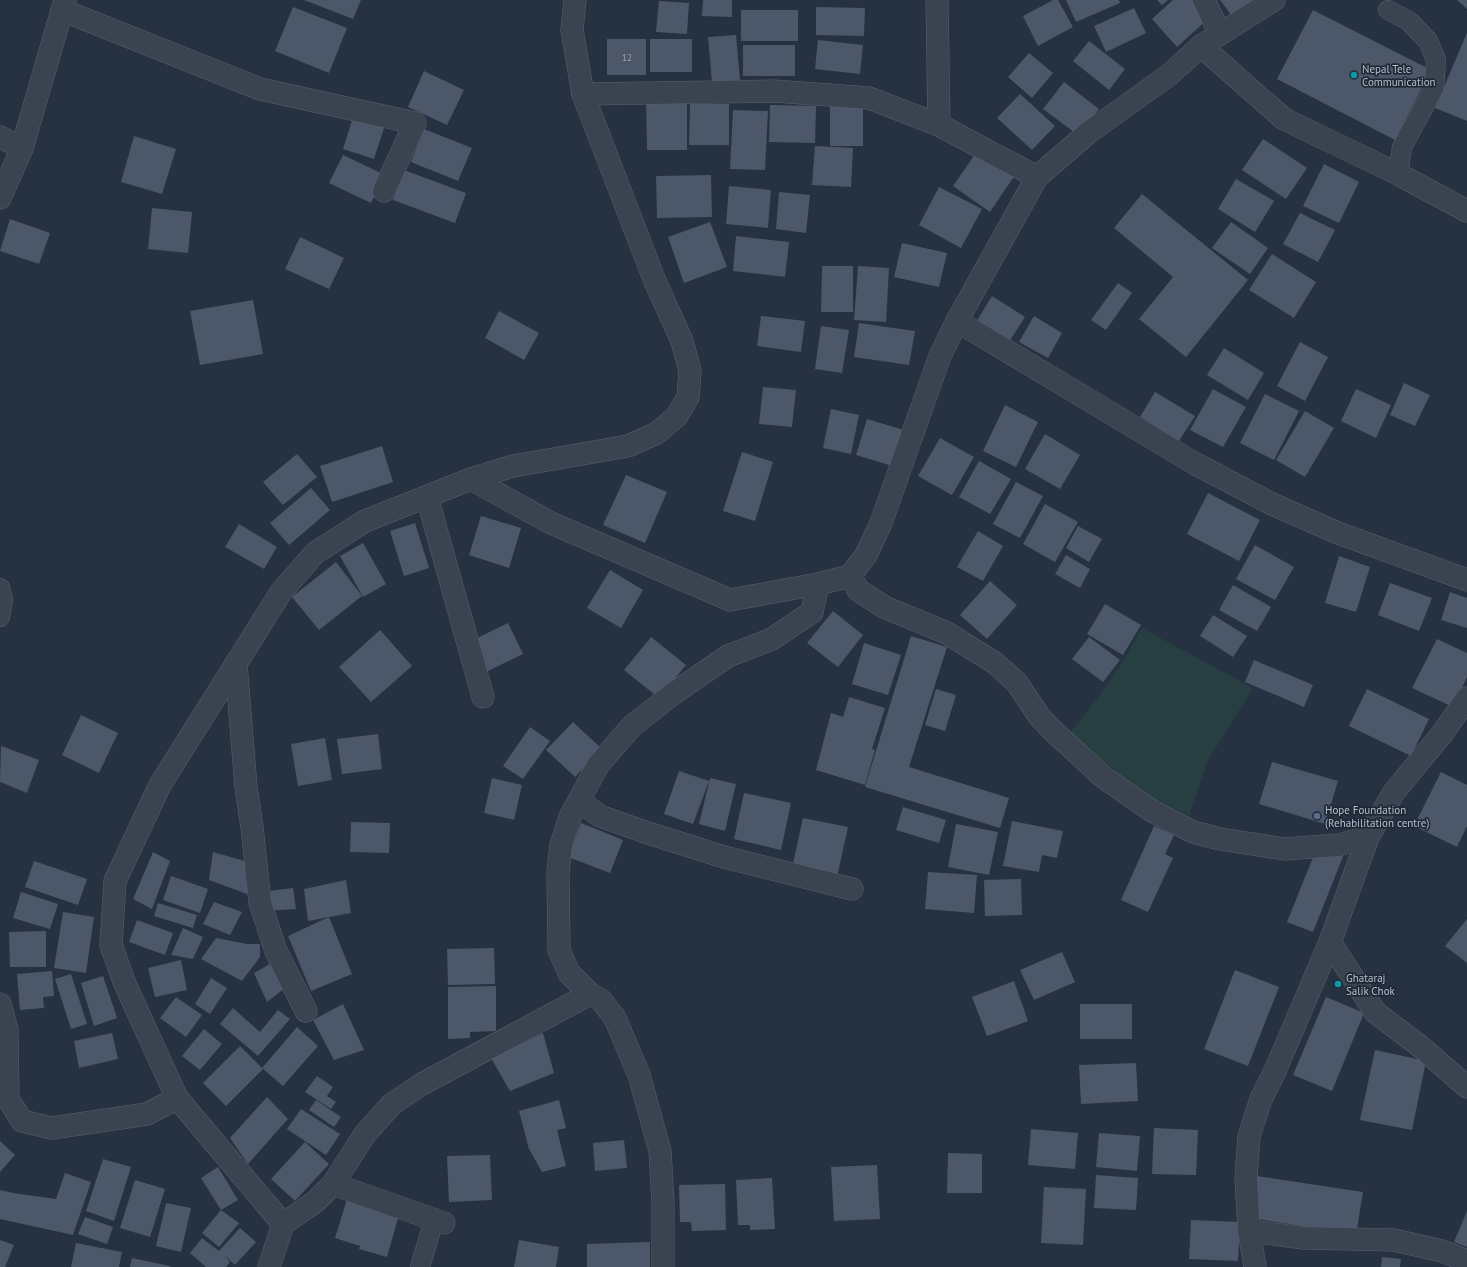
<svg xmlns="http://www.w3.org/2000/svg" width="1467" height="1267" font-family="'PT Sans',sans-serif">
  <rect width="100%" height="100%" fill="#263141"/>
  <path fill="#283f42" d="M1142,628l111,60 -46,74 -18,54 -42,-20 -78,-62c28,-33 52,-68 73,-106z"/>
  <g fill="#4c586a">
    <polygon points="304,0 361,0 353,19"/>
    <polygon points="703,0 732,0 732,17 702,16"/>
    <polygon points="1053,0 1058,0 1073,27 1038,46 1023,16"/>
    <polygon points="1066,0 1119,0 1120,3 1076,22"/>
    <polygon points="1157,0 1168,0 1162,5"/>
    <polygon points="1173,0 1192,0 1209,18 1177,47 1152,19"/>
    <polygon points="1220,0 1263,0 1235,20"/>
    <polygon points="1457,0 1467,0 1467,9"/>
    <polygon points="659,1 689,3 687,34 656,32"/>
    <polygon points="293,7 347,28 329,73 275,51"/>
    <polygon points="816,7 865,8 864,36 816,35"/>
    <polygon points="1134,8 1146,33 1106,52 1094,26"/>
    <rect x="741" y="10" width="57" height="31"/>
    <polygon points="1313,10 1431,70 1395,140 1277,79"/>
    <polygon points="1467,33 1467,121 1435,108"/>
    <polygon points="736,35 740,80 712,82 708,37"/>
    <rect x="607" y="39" width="39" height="36"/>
    <rect x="650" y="39" width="42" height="33"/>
    <polygon points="818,40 863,45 860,74 815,69"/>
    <polygon points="1089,41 1125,69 1109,90 1073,61"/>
    <rect x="743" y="45" width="52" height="31"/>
    <polygon points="1029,53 1053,73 1032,98 1008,77"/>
    <polygon points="424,71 464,90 447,125 408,107"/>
    <polygon points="1064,82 1099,109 1078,135 1043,109"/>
    <polygon points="1020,94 1055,126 1032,150 997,118"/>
    <polygon points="687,100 687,150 647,150 646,101"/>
    <polygon points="830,100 863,101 863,146 830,146"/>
    <polygon points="690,104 729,104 729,145 689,145"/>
    <polygon points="770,105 816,106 815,143 769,142"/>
    <polygon points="733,110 768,111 765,170 730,169"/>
    <polygon points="354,114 385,125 374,159 343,149"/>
    <polygon points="424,129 472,148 458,181 411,162"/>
    <polygon points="134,136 176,149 162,194 121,182"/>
    <polygon points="1263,139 1307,168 1286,199 1242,170"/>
    <polygon points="815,146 853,148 851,187 812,185"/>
    <polygon points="978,150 1015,175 990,212 953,186"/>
    <polygon points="343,155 385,175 371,203 329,183"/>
    <polygon points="1324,164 1359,182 1339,223 1303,206"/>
    <polygon points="404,170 466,193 455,223 393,200"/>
    <polygon points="711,175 712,217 657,218 656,176"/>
    <polygon points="1236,179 1274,201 1255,232 1218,209"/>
    <polygon points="729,186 771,190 768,228 726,224"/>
    <polygon points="939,187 982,209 961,248 919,225"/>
    <polygon points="779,192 810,195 806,233 776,229"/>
    <polygon points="1142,194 1248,280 1186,357 1139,319 1173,277 1114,228"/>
    <polygon points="152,208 192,212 188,253 148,249"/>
    <polygon points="1300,213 1335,230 1318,262 1283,244"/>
    <polygon points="10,219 50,233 39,264 0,251"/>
    <polygon points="710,222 727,267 684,283 668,237"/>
    <polygon points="1231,222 1268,248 1250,274 1212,248"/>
    <polygon points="736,236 789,242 785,277 733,271"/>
    <polygon points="300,237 344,258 329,289 285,269"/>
    <polygon points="902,243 947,253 939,287 894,277"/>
    <polygon points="1272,254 1316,282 1294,318 1249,290"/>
    <polygon points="822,266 853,266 853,312 821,312"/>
    <polygon points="858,266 889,268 886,322 854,320"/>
    <polygon points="1118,283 1132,293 1106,330 1091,320"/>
    <polygon points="992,296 1025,317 1009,342 976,322"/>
    <polygon points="253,300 263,354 200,365 190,311"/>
    <polygon points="499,311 539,333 524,360 485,338"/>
    <polygon points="761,316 805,321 801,352 757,346"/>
    <polygon points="1034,316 1062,333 1048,358 1019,342"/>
    <polygon points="859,323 915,331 909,365 854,357"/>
    <polygon points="821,326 849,330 842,373 815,369"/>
    <polygon points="1300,342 1328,357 1305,401 1277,386"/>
    <polygon points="1224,348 1264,373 1248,400 1207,375"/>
    <polygon points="1404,383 1430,395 1415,426 1390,415"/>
    <polygon points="763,387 796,390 792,427 759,424"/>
    <polygon points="1213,389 1246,407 1223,447 1190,430"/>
    <polygon points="1356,389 1391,405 1376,438 1341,421"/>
    <polygon points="1155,392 1195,416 1179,441 1140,417"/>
    <polygon points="1265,394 1299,411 1274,460 1240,443"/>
    <polygon points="1005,405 1038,422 1016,467 983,451"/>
    <polygon points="831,409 859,415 851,454 823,448"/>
    <polygon points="1305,411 1334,428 1305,477 1276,460"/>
    <polygon points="867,419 904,430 892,466 856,455"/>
    <polygon points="1045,434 1080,455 1060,489 1025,469"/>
    <polygon points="940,438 974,457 952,495 918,476"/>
    <polygon points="382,446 393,482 332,502 320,466"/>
    <polygon points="742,452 773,462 755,521 723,511"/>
    <polygon points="297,454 317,477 283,505 263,482"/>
    <polygon points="979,461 1011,479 990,514 959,497"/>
    <polygon points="626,475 667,492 645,543 603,525"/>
    <polygon points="1016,482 1043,496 1020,538 993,524"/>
    <polygon points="311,488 330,510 289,545 270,523"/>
    <polygon points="1208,493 1260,520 1239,561 1187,534"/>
    <polygon points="1045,504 1078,522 1055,562 1023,544"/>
    <polygon points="481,516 521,528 509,568 469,555"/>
    <polygon points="415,523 429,568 404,576 390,531"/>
    <polygon points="239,524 277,547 264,569 225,547"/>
    <polygon points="1078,526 1102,539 1089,562 1066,548"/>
    <polygon points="978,531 1003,546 983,581 957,567"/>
    <polygon points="363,543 386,584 363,597 340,556"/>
    <polygon points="1255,545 1294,567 1275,600 1236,579"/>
    <polygon points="1066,555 1090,569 1080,588 1055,574"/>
    <polygon points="1339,556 1370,567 1356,612 1325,603"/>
    <polygon points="336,562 362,596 319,630 292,597"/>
    <polygon points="610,570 643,590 621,628 587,608"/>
    <polygon points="990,581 1017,605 987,639 960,615"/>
    <polygon points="1390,583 1432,598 1419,631 1378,615"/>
    <polygon points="1233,585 1271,607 1257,631 1219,610"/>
    <polygon points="1450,592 1467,598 1467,628 1441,620"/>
    <polygon points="1105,604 1141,625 1123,655 1087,634"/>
    <polygon points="833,611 863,635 838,667 807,643"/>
    <polygon points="1213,615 1247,636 1233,657 1200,636"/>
    <polygon points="508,623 523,654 486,672 471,641"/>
    <polygon points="380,630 412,666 371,702 339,667"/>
    <polygon points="911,636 947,647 909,767 1009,798 1000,828 865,787"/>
    <polygon points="651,637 686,665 659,698 624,670"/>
    <polygon points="1089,637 1120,660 1103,682 1072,659"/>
    <polygon points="1437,639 1467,653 1467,677 1453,707 1412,688"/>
    <polygon points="864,643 901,655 888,695 852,684"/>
    <polygon points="1254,660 1313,685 1304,707 1245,682"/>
    <polygon points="936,689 956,695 945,731 925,725"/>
    <polygon points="1367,689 1429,719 1411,756 1349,726"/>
    <polygon points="849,697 885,708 872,749 875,750 865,785 816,770 831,713 843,717"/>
    <polygon points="81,715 118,733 99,773 62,755"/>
    <polygon points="573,722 602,749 575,777 546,750"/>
    <polygon points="530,727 550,741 523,779 503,766"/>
    <polygon points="378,734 382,769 342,774 337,739"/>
    <polygon points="325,738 332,780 298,786 291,744"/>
    <polygon points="1,746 39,760 27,793 0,782"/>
    <polygon points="1272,762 1338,781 1325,824 1259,804"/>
    <polygon points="679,771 709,781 693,824 664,814"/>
    <polygon points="1441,772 1467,785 1467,826 1457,847 1414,826"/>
    <polygon points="492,778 522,785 514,820 484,813"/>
    <polygon points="710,778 736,784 725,831 699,824"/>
    <polygon points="744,793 791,803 781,850 734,839"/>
    <polygon points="903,807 946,820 939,843 896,830"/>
    <polygon points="803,818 848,827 837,877 792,868"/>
    <polygon points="1012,821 1063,831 1057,858 1042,855 1039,872 1003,866"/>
    <polygon points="351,822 390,823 389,853 350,852"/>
    <polygon points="581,823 623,840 610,873 568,857"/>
    <polygon points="956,824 998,832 989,875 948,867"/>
    <polygon points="1154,826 1174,835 1165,854 1173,858 1148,912 1121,900"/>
    <polygon points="153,852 170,861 152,909 133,899"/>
    <polygon points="213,852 255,864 250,895 209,880"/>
    <polygon points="1344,854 1313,932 1287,922 1314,855"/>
    <polygon points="34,861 87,879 78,905 25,887"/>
    <polygon points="928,872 977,875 974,913 925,909"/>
    <polygon points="171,876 208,889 200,913 163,900"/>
    <polygon points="1021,879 1022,915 985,916 984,880"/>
    <polygon points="346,880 351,913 308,921 304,889"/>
    <polygon points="293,888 296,909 264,911 262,892"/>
    <polygon points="21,892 58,904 50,929 13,918"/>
    <polygon points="214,902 242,912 230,935 203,924"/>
    <polygon points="158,903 197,915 193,928 154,916"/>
    <polygon points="63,912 94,917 86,973 54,968"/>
    <polygon points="329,917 352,974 311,991 288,936"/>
    <polygon points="1467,919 1467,963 1445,946"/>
    <polygon points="137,920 173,933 165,955 129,942"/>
    <polygon points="183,928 203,937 193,959 171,955"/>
    <polygon points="46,931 46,967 10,967 9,932"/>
    <polygon points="216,938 247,944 260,944 260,957 242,981 201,959"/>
    <polygon points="494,948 495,984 448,985 447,949"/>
    <polygon points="1062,952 1075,982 1034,1000 1020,970"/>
    <polygon points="181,960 187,990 155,997 148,968"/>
    <polygon points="275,961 285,988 267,1002 254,973"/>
    <polygon points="1235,970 1279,987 1248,1066 1204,1049"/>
    <polygon points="52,971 54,996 43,997 44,1008 20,1010 17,974"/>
    <polygon points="71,974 87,1024 71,1029 55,979"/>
    <polygon points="103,976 117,1018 94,1026 81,983"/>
    <polygon points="211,978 227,988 210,1014 195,1004"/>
    <polygon points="1014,981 1028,1021 987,1036 972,997"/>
    <polygon points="496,986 496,1031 470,1032 470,1038 448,1039 448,987"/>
    <polygon points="176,997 202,1015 186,1037 160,1018"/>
    <polygon points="1326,997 1364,1013 1332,1091 1293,1075"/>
    <polygon points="343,1004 364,1050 334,1060 313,1020"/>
    <rect x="1080" y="1004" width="52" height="35"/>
    <polygon points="233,1008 260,1032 278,1010 290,1019 258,1056 220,1024"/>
    <polygon points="297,1027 318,1046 283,1086 262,1068"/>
    <polygon points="204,1029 222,1044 200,1070 182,1056"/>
    <polygon points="112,1033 118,1059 79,1068 74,1041"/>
    <polygon points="543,1033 554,1073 510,1091 491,1058"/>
    <polygon points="240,1046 263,1069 226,1106 203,1083"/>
    <polygon points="1375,1050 1426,1061 1412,1130 1360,1120"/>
    <polygon points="1136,1063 1138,1101 1081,1104 1079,1065"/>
    <polygon points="317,1076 333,1087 327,1096 336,1102 331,1109 305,1092"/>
    <polygon points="267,1097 288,1119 248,1164 230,1138"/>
    <polygon points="316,1100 341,1117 334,1127 309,1110"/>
    <polygon points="559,1100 566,1128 557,1130 566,1166 542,1172 529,1149 519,1111"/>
    <polygon points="301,1109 340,1134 326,1155 287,1129"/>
    <polygon points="1154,1128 1198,1130 1196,1175 1152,1174"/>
    <polygon points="1031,1129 1078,1133 1075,1169 1028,1165"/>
    <polygon points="1099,1133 1140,1136 1137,1171 1096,1167"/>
    <polygon points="624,1140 627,1168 595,1171 593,1143"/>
    <polygon points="0,1141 15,1155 0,1172"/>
    <polygon points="305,1142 329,1164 295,1201 271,1179"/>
    <polygon points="948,1153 982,1154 982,1193 947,1193"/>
    <polygon points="490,1155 492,1200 449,1202 447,1156"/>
    <polygon points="103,1159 131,1167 114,1221 86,1211"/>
    <polygon points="877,1165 880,1219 834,1221 831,1167"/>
    <polygon points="218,1167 238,1200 221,1210 239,1223 219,1247 202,1233 221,1210 201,1178"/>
    <polygon points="65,1173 91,1182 73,1235 0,1219 0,1190 13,1193 56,1199"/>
    <polygon points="1096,1175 1138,1178 1136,1210 1094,1208"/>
    <polygon points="1257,1176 1363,1192 1356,1235 1251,1218"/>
    <polygon points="772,1178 775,1229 750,1230 750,1225 738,1225 736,1180"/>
    <polygon points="135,1180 165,1189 150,1237 120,1228"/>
    <polygon points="725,1184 726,1230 692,1231 691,1222 680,1222 679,1185"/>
    <polygon points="1044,1187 1086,1189 1083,1245 1041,1243"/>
    <polygon points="347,1199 399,1215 387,1257 359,1249 360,1246 335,1238"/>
    <polygon points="166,1203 191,1208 181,1252 156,1246"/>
    <polygon points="1467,1211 1467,1247 1454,1242"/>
    <polygon points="85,1217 113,1227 107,1244 78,1234"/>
    <polygon points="1191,1220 1240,1222 1238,1261 1189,1259"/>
    <polygon points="240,1228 256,1242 235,1265 225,1256 230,1262 226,1267 206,1267 190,1253 202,1238 219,1251"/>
    <polygon points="0,1240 14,1245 5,1267 0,1267"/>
    <polygon points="519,1240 559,1247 556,1267 514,1267"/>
    <polygon points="650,1242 650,1267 587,1267 587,1244"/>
    <polygon points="76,1243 122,1252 119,1267 71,1267"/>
    <polygon points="1382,1257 1401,1259 1400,1267 1381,1267"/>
    <polygon points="132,1258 170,1266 170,1267 130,1267"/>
  </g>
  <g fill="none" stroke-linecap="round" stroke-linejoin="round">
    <g stroke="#59616e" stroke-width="20">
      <g id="service">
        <polyline points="1388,10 1409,21 1428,41 1436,60 1434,88 1402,147 1398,174"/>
        <polyline points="0,588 3,599 0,617"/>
        <polyline points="420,1267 434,1220"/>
      </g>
    </g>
    <g stroke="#59616e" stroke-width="23">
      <g id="minor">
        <polyline points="937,0 939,125"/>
        <polyline points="1204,0 1220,34"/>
        <polyline points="62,10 260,89 415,123 384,191"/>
        <polyline points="1201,46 1284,119 1398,174 1467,211"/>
        <polyline points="583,94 774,91 869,98 939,125 1037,177"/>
        <polyline points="0,137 22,148"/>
        <polyline points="0,198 22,148 65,0"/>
        <polyline points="957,321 1194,463 1272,504 1338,533 1467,580"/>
        <polyline points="471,479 513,466 628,446 657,433 677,416 688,397 690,371 682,341 654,279 583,94 572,30 575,0"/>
        <polyline points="427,497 483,697"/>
        <polyline points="850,576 858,590 884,607 947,633 995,663 1017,683 1039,716 1050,728 1103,777 1152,811 1193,832 1220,839 1285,849 1338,845 1368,837"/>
        <polyline points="236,664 246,787 252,827 260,903 276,951 306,1011"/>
        <polyline points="579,801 600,816 645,832 724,857 852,889"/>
        <polyline points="1330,942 1375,1012 1421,1047 1467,1087"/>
        <polyline points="0,1004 7,1029 8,1099 22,1121 52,1128 147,1114 177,1098"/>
        <polyline points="333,1184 444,1223"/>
        <polyline points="283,1224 315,1202 333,1184 365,1134 392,1104 422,1084 590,994"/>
        <polyline points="1249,1231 1304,1238 1394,1240 1442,1251 1467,1261"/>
        <polyline points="269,1267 283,1224 177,1098 125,984 111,945 115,881 160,785 281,592 315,553 365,521 471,479 551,523 730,600 818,584 850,576 866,555 881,523 940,356 957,321 1037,177 1088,133 1169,75 1201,46 1274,0"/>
        <polyline points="663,1267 663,1202 660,1151 639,1075 615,1018 601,1000 590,994 569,973 559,950 558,872 561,845 570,817 598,765 632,726 674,693 728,656 772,639 812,612 818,584"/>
        <polyline points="1255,1267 1249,1231 1246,1178 1249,1136 1261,1099 1275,1071 1330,942 1368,837 1394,792 1442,734 1467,698"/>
      </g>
    </g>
    <use href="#service" stroke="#3b4351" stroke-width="19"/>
    <use href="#minor" stroke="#3b4351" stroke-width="22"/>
  </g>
  <g fill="#0f9aa8" stroke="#1f2837" stroke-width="1.5">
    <circle cx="1354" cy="75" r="4"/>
    <circle cx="1338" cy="984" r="4"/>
  </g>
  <circle fill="#5c6f8a" stroke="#1f2837" stroke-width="1.5" cx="1317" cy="816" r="4"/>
  <g text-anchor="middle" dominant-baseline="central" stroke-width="3.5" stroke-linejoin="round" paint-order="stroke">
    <g font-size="9" fill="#9da5b3">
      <text x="627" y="57">12</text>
    </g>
    <g font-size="11" fill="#b8bfcb" stroke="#1f2837" text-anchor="start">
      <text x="1362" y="69">Nepal Tele<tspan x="1362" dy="13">Communication</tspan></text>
      <text x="1325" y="810">Hope Foundation<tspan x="1325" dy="13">(Rehabilitation centre)</tspan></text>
      <text x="1346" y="978">Ghataraj<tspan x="1346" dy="13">Salik Chok</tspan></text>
    </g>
  </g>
</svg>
